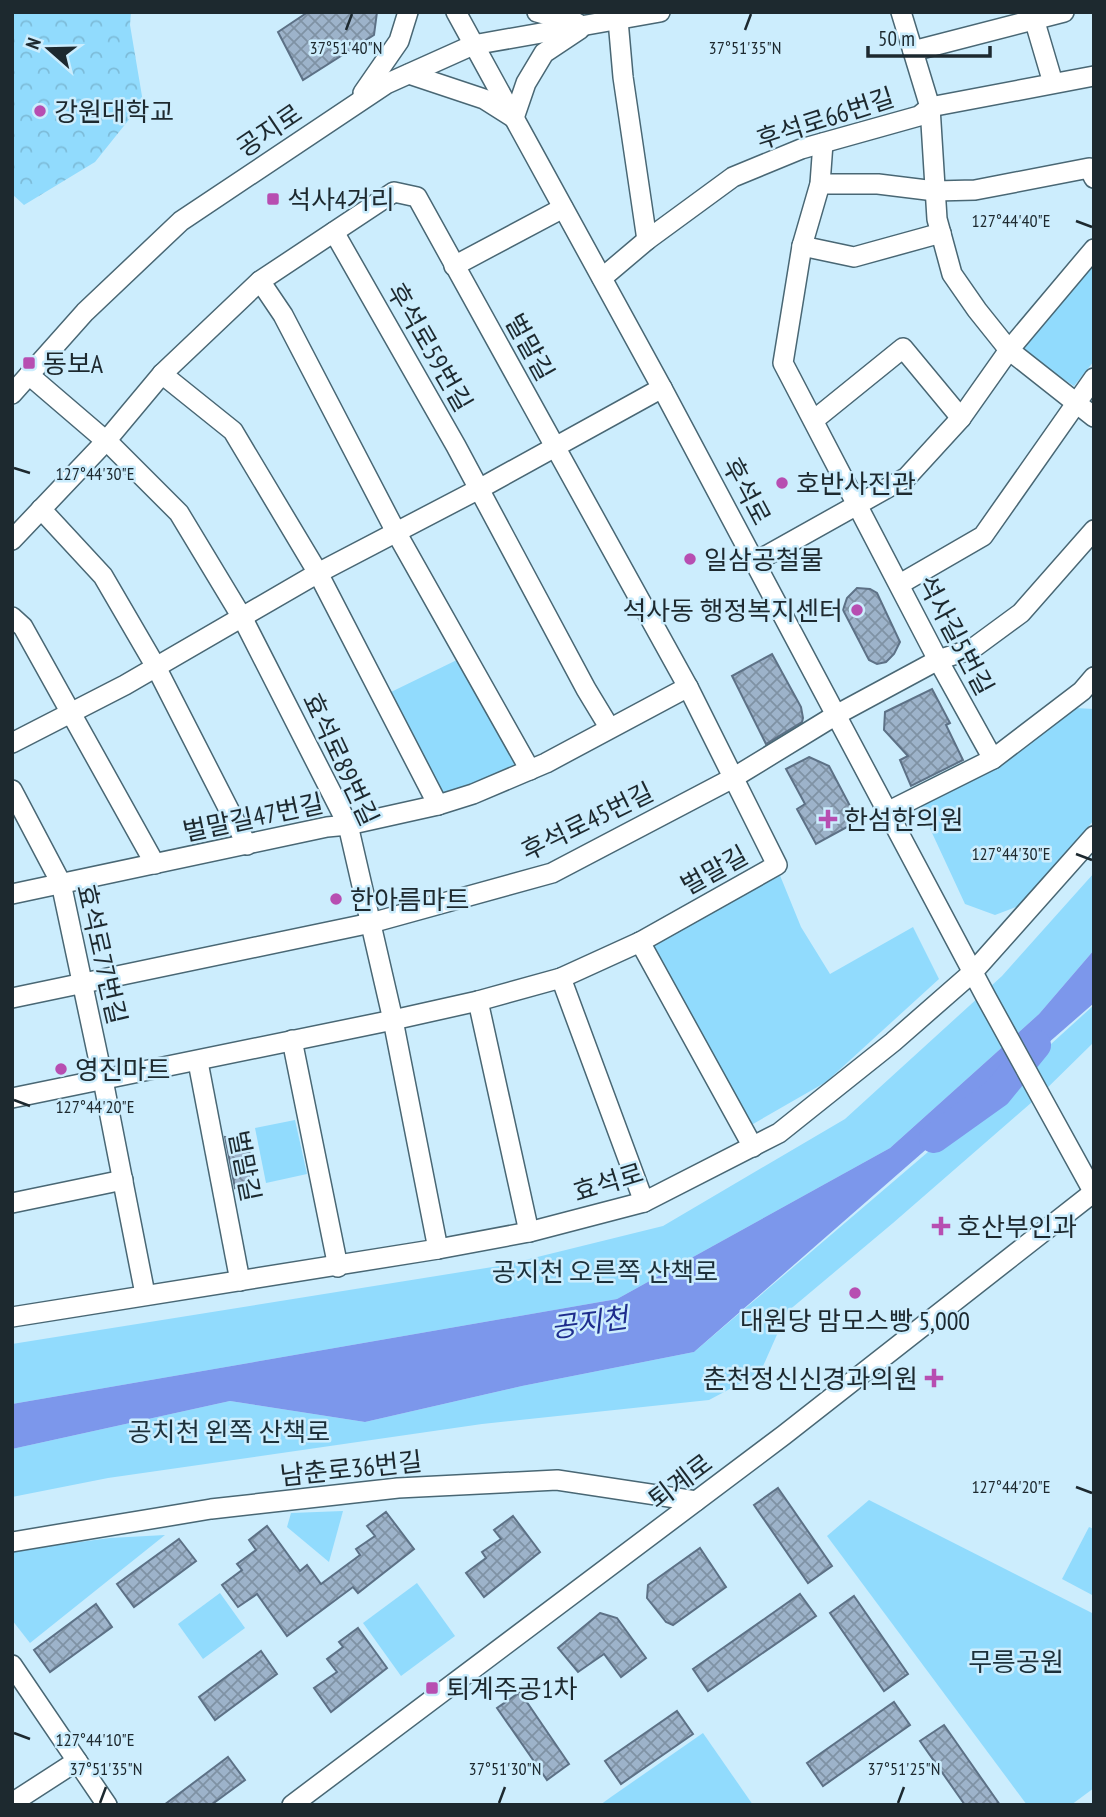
<svg xmlns="http://www.w3.org/2000/svg" width="1106" height="1817" font-family="'PT Sans Narrow','Noto Sans KR',sans-serif">
  <defs>
    <pattern id="forest-crowns" width="20" height="18" patternUnits="userSpaceOnUse" patternTransform="scale(1.75)"><rect width="20" height="18" fill="#91dbfd"/><path d="M2 6a3 3 0 1 1 6 0M12 15a3 3 0 1 1 6 0" fill="none" stroke="#7dbcd9"/></pattern>
    <pattern id="building-cross-hatch" width="8" height="8" patternUnits="userSpaceOnUse" patternTransform="scale(1.75)"><rect width="8" height="8" fill="#9db3ca"/><path d="M0 0l8 8M0 8l8-8" fill="none" stroke="#7f92a4"/></pattern>
  </defs>
  <rect width="100%" height="100%" fill="#ccedfd"/>
  <polygon fill="url(#forest-crowns)" points="12,12 131,12 130,25 143,102 95,162 24,205 12,194"/>
  <g fill="#91dbfd">
    <polygon points="1094,262 1094,361 1074,386 1021,351"/>
    <polygon points="461,658 519,764 479,787 443,797 391,692"/>
    <polygon points="1076,708 1094,709 1094,820 1021,905 995,915 965,904 920,807 1003,755 1035,739"/>
    <polygon points="779,873 801,927 830,974 913,927 939,979 826,1082 746,1128 653,946"/>
    <polygon points="1094,873 1094,950 1039,1014 890,1148 617,1299 12,1404 12,1344 505,1265 663,1226 845,1119 1002,976"/>
    <polygon points="1094,1005 1094,1042 1039,1096 893,1223 787,1312 760,1373 709,1400 482,1424 108,1478 12,1497 12,1449 230,1401 365,1422 522,1386 694,1352 997,1093"/>
    <polygon points="295,1120 307,1174 266,1183 255,1128"/>
    <polygon points="869,1500 1094,1614 1094,1788 1071,1805 1027,1805 827,1536"/>
    <polygon points="343,1511 329,1562 287,1527 291,1513"/>
    <polygon points="1089,1527 1094,1529 1094,1596 1062,1579"/>
    <polygon points="165,1535 30,1643 12,1620 12,1551 110,1538"/>
    <polygon points="417,1583 455,1636 401,1676 363,1623"/>
    <polygon points="220,1593 245,1628 203,1659 178,1624"/>
    <polygon points="703,1733 753,1805 600,1805 611,1797"/>
  </g>
  <polygon fill="#7c97eb" points="1094,950 1094,1003 694,1352 522,1386 365,1422 230,1401 12,1449 12,1404 617,1299 890,1148 1039,1014"/>
  <g fill="none" stroke-linecap="round" stroke-linejoin="round">
    <polyline stroke="#7c97eb" stroke-width="30" points="934,1138 997,1093 1036,1045"/>
  </g>
  <g fill="url(#building-cross-hatch)" stroke="#5d7186" stroke-width="2">
    <polygon points="308,12 377,12 374,35 303,80 278,32"/>
    <polygon points="857,588 870,589 877,593 900,642 894,654 886,662 877,664 869,660 843,610 847,598"/>
    <polygon points="772,654 801,707 803,718 802,722 766,744 732,676"/>
    <polygon points="932,689 950,723 946,725 963,760 911,786 900,760 908,756 884,730 885,712"/>
    <polygon points="809,757 829,766 858,821 816,844 797,809 805,804 786,769"/>
    <polygon points="225,1137 241,1139 252,1156 250,1181 235,1188"/>
    <polygon points="778,1488 832,1566 808,1583 754,1505"/>
    <polygon points="386,1512 414,1549 358,1593 353,1587 287,1636 257,1594 238,1607 222,1585 242,1570 237,1564 256,1550 249,1540 267,1526 300,1571 307,1565 321,1584 360,1555 356,1549 375,1536 367,1526"/>
    <polygon points="513,1516 540,1552 484,1597 466,1573 486,1558 482,1552 501,1539 494,1530"/>
    <polygon points="179,1539 196,1561 134,1607 117,1584"/>
    <polygon points="700,1548 726,1587 673,1625 666,1622 647,1598 648,1585"/>
    <polygon points="800,1594 816,1616 708,1691 693,1669"/>
    <polygon points="854,1596 908,1674 884,1691 830,1613"/>
    <polygon points="96,1604 112,1627 50,1672 34,1650"/>
    <polygon points="600,1613 617,1618 646,1658 621,1677 604,1654 578,1672 558,1648"/>
    <polygon points="358,1628 387,1668 331,1712 314,1688 337,1672 327,1659 343,1647 339,1642"/>
    <polygon points="261,1651 277,1674 215,1720 199,1697"/>
    <polygon points="520,1692 569,1764 547,1780 497,1708"/>
    <polygon points="894,1702 910,1725 823,1786 807,1763"/>
    <polygon points="677,1711 693,1734 621,1784 605,1761"/>
    <polygon points="944,1725 1000,1805 965,1805 920,1741"/>
    <polygon points="228,1757 245,1780 211,1805 164,1805"/>
  </g>
  <g fill="none" stroke-linecap="round" stroke-linejoin="round">
    <g stroke="#496774" stroke-width="22">
      <g id="minor">
        <polyline points="456,12 662,388 986,997 1094,1193"/>
        <polyline points="537,12 577,23"/>
        <polyline points="901,12 930,107 937,219 952,274 977,310 1009,350 1094,417"/>
        <polyline points="1032,12 1053,83"/>
        <polyline points="618,20 623,77 647,240"/>
        <polyline points="913,51 1064,12"/>
        <polyline points="409,74 484,99 514,118 526,83 544,53 580,29"/>
        <polyline points="363,93 399,41 408,12"/>
        <polyline points="823,143 820,184 802,246 783,363 938,660 993,759"/>
        <polyline points="820,184 878,184 935,191 975,190 1089,168 1094,178"/>
        <polyline points="334,232 456,446 586,689 609,727"/>
        <polyline points="802,246 854,257 941,233"/>
        <polyline points="454,266 563,208"/>
        <polyline points="602,278 647,240 733,177 801,149 919,116 930,107 1094,76"/>
        <polyline points="260,281 283,315 396,532 530,770"/>
        <polyline points="162,374 233,431 318,573 438,805"/>
        <polyline points="29,375 113,447 179,513 243,619 348,825 393,1020 438,1249"/>
        <polyline points="12,394 85,312 181,221 386,84 473,45 660,12"/>
        <polyline points="814,420 903,348 961,418"/>
        <polyline points="41,509 103,576 156,667 247,845"/>
        <polyline points="12,540 106,441 162,374 260,281 394,192 417,197 688,687 777,865 640,942 561,978 478,1001 393,1020 12,1098"/>
        <polyline points="755,562 907,477 961,418 1009,350 1094,249"/>
        <polyline points="900,584 983,536 1094,378"/>
        <polyline points="12,617 23,627 155,864"/>
        <polyline points="12,743 125,685 318,573 479,489 662,388"/>
        <polyline points="12,790 61,883 103,1080 145,1294"/>
        <polyline points="887,812 993,759 1082,691 1094,677"/>
        <polyline points="12,894 327,827 348,825 438,805 473,794 546,763 688,687"/>
        <polyline points="640,942 753,1147"/>
        <polyline points="561,978 644,1202"/>
        <polyline points="12,998 371,923 552,873 733,778 836,715 938,660 972,649 1021,613 1094,530"/>
        <polyline points="478,1001 529,1232"/>
        <polyline points="292,1040 338,1267"/>
        <polyline points="198,1062 240,1281"/>
        <polyline points="12,1203 123,1180"/>
        <polyline points="12,1317 438,1249 529,1232 644,1202 779,1133 893,1042 973,972 1094,836"/>
        <polyline points="12,1542 211,1509 398,1488 557,1480 696,1501"/>
        <polyline points="12,1665 107,1805"/>
        <polyline points="12,1803 77,1761"/>
        <polyline points="292,1805 784,1435 1094,1192"/>
      </g>
    </g>
    <use href="#minor" stroke="#fff" stroke-width="19"/>
  </g>
  <path fill="none" stroke="#1d292f" stroke-width="2.5" d="M346,30l6,-16M745,30l6,-16M1076,221l16,6M14,468l16,5M1076,854l16,6M14,1100l16,6M1076,1487l16,6M14,1733l16,6M100,1803l6,-16M499,1803l6,-16M898,1803l6,-16"/>
  <g fill="#b74eb1" stroke="#ccedfd" stroke-width="2.5">
    <circle cx="40" cy="111" r="7"/>
    <rect x="266" y="192" width="14" height="14" rx="3.5"/>
    <rect x="22" y="356" width="14" height="14" rx="3.5"/>
    <circle cx="782" cy="483" r="7"/>
    <circle cx="690" cy="559" r="7"/>
    <circle cx="857" cy="610" r="7"/>
    <path d="M824.5 808.5h7v7h7v7h-7v7h-7v-7h-7v-7h7z"/>
    <circle cx="336" cy="899" r="7"/>
    <circle cx="61" cy="1069" r="7"/>
    <path d="M937.5 1215.5h7v7h7v7h-7v7h-7v-7h-7v-7h7z"/>
    <circle cx="855" cy="1293" r="7"/>
    <path d="M930.5 1367.5h7v7h7v7h-7v7h-7v-7h-7v-7h7z"/>
    <rect x="425" y="1681" width="14" height="14" rx="3.5"/>
  </g>
  <g text-anchor="middle" dominant-baseline="central" stroke-width="5" stroke-linejoin="round" paint-order="stroke">
    <g font-size="26" fill="#1d292f" stroke="#ccedfd" text-anchor="start">
      <text x="54" y="111">강원대학교</text>
      <text x="287" y="199">석사4거리</text>
      <text x="43" y="363">동보A</text>
      <text x="796" y="483">호반사진관</text>
      <text x="704" y="559">일삼공철물</text>
      <text x="843" y="610" text-anchor="end">석사동 행정복지센터</text>
      <text x="844" y="819">한섬한의원</text>
      <text x="350" y="899">한아름마트</text>
      <text x="75" y="1069">영진마트</text>
      <text x="957" y="1226">호산부인과</text>
      <text x="855" y="1320" text-anchor="middle">대원당 맘모스빵 5,000</text>
      <text x="918" y="1378" text-anchor="end">춘천정신신경과의원</text>
      <text x="446" y="1688">퇴계주공1차</text>
    </g>
    <g font-size="26" fill="#1d292f" stroke="#ccedfd">
      <text transform="translate(825 118) rotate(-18)">후석로66번길</text>
      <text transform="translate(269 130) rotate(-34)">공지로</text>
      <text transform="translate(430 347) rotate(60)">후석로59번길</text>
      <text transform="translate(530 347) rotate(61)">벌말길</text>
      <text transform="translate(747 491) rotate(62)">후석로</text>
      <text transform="translate(956 635) rotate(62)">석사길5번길</text>
      <text transform="translate(341 759) rotate(65)">효석로89번길</text>
      <text transform="translate(253 817) rotate(-12)">벌말길47번길</text>
      <text transform="translate(587 821) rotate(-26)">후석로45번길</text>
      <text transform="translate(714 870) rotate(-29)">벌말길</text>
      <text transform="translate(102 954) rotate(77)">효석로77번길</text>
      <text transform="translate(245 1166) rotate(79)">벌말길</text>
      <text transform="translate(608 1182) rotate(-17)">효석로</text>
      <text transform="translate(351 1468) rotate(-6)">남춘로36번길</text>
      <text transform="translate(680 1481) rotate(-37)">퇴계로</text>
    </g>
    <g font-size="26" fill="#1c303a" stroke="#ccedfd">
      <text x="605" y="1271">공지천 오른쪽 산책로</text>
      <text x="229" y="1431">공치천 왼쪽 산책로</text>
      <text x="1016" y="1661">무릉공원</text>
    </g>
    <g font-size="28" font-style="italic" fill="#1e2d8d" stroke="#ccedfd">
      <text transform="translate(589 1322) rotate(-8)">공지천</text>
    </g>
  </g>
  <g font-size="18" text-anchor="middle" fill="#1d292f" stroke="#ccedfd" stroke-width="5" stroke-linejoin="round" paint-order="stroke">
    <text x="346" y="54">37°51'40"N</text>
    <text x="745" y="54">37°51'35"N</text>
    <text x="1011" y="227">127°44'40"E</text>
    <text x="95" y="480">127°44'30"E</text>
    <text x="1011" y="860">127°44'30"E</text>
    <text x="95" y="1113">127°44'20"E</text>
    <text x="1011" y="1493">127°44'20"E</text>
    <text x="95" y="1746">127°44'10"E</text>
    <text x="106" y="1775">37°51'35"N</text>
    <text x="505" y="1775">37°51'30"N</text>
    <text x="904" y="1775">37°51'25"N</text>
  </g>
  <rect width="1106" height="1817" fill="none" stroke="#1d292f" stroke-width="28"/>
  <g transform="translate(49 49) rotate(290)" stroke="#ccedfd" stroke-width="5" paint-order="stroke">
  <path d="M0-5L12 26L0 18L-12 26Z" fill="#1d292f"/>
  <text y="-10" font-size="19" font-weight="bold" text-anchor="middle" fill="#1d292f">N</text>
  </g>
  <path d="M868 46v10h122v-10" fill="none" stroke="#1d292f" stroke-width="3.5"/>
  <text x="878" y="46" font-size="21" fill="#1d292f" stroke="#ccedfd" stroke-width="5" paint-order="stroke">50 m</text>
</svg>
